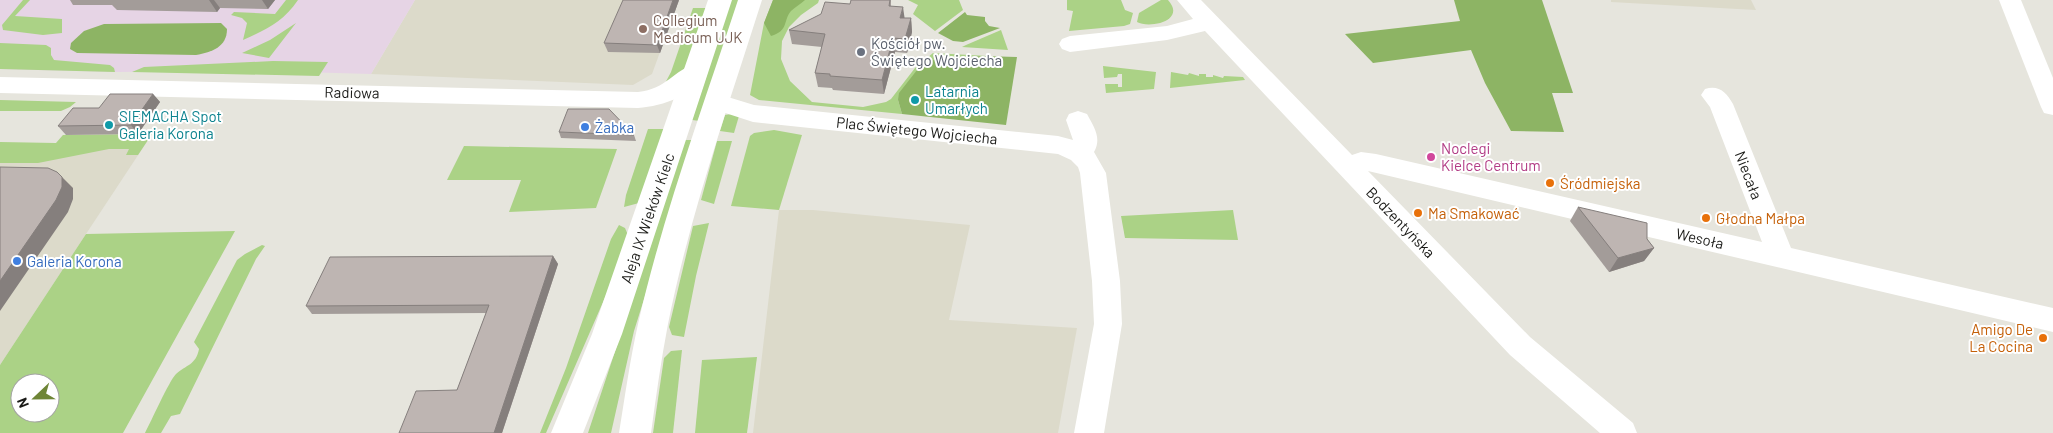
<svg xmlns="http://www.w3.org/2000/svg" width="2053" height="433" font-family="Barlow,sans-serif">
  <rect width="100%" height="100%" fill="#e6e5dd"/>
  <g fill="#dcdaca">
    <polygon points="415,0 679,0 652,74 633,85 371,74"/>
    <polygon points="1611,0 1751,0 1756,10 1611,2"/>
    <polygon points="152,134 86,234 0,365 0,161 41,162 63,135"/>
    <polygon points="779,210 813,210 970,225 949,320 1077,328 1058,433 753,433"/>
  </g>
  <polygon fill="#e6d4e5" points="0,0 415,0 371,74 266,71 115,72 0,69"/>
  <g fill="#abd286" fill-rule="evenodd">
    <polygon points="23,0 30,0 15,16 62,19 62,33 43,35 3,30 2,25"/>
    <path d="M286,0h12c-15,22 -31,29 -55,40l4,-17 -5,-5 -11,-3 3,-3 41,2z"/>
    <polygon points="731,0 739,0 700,121 692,120"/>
    <polygon points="773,0 819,0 818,3 801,15 789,27 782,41 781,59 790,81 812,102 863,107 886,102 891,99 915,68 933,53 1006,57 982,56 935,59 898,100 902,114 759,100 750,95 764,23"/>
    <polygon points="908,0 959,0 963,10 935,31 913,14 918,5"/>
    <polygon points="1067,0 1121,0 1125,10 1133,13 1130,24 1124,26 1069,31 1073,11 1067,10"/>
    <path d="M1161,0h7c19,21 -19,29 -31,22l2,-9z"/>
    <polygon points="693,8 707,8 687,66 681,74 662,89 671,72"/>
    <polygon points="296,23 269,58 242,53 270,40"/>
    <polygon points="1001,30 1008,50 962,47 966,45"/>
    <polygon points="0,43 46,45 51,48 51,55 54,60 110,65 114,68 115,72 0,69"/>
    <polygon points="273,61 328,62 319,76 132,72 144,67"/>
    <polygon points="1103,66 1156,72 1154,89 1106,93 1105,84 1118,84 1118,87 1122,87 1122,74 1118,74 1117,77 1104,78"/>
    <polygon points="1171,72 1188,75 1189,73 1199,76 1199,74 1206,74 1206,77 1213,77 1213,75 1223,78 1224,76 1243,77 1245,80 1170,88"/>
    <polygon points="0,100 76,102 70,107 61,111 0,111"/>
    <polygon points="731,114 739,116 734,133 720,131 725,115"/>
    <polygon points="648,129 664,129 639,203 624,207 626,195"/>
    <polygon points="774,130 802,135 779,210 731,206 750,136 754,133"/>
    <polygon points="152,134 138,155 126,155 129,149 109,149 38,163 0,163 0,142 56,143 63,135"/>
    <polygon points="685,140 694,140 634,331 611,433 588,433"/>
    <polygon points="717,141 732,141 714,204 701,200"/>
    <polygon points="464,146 617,149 596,208 509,212 521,180 447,180"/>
    <polygon points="1233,210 1238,240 1125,238 1121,216"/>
    <polygon points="709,223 696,276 684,337 672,335 669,327 693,226"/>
    <polygon points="619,225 625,228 628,235 610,286 546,433 540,433 566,368 611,239"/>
    <path d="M235,231l-112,202h-123v-68l86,-131zM20,383h30v30h-30z"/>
    <path d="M262,245l3,1 -9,13 -76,155 -9,2 -10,17h-16c6,-11 24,-52 31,-59 10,-9 20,-9 23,-25l-5,-7 43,-82 8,-6z"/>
    <polygon points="682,350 673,433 653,433 664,358 671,351"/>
    <polygon points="757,357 747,433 695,433 702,360"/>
  </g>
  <g fill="#8db464">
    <path d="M773,0h32c-4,4 -10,7 -14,11 -8,9 -2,20 -20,25l-7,-13z"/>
    <polygon points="1454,0 1542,0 1573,93 1552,93 1564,132 1511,131 1485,83 1471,50 1373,63 1345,34 1460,21"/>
    <polygon points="965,12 967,15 985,17 985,21 989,26 1000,28 963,42 953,41 938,33"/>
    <path d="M221,23l6,6c0,18 -15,23 -31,26l-119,-2 -7,-4 1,-6 13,-12 20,-7z"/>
    <polygon points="982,56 1017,57 1006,125 902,114 898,100 899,93 921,65 936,59"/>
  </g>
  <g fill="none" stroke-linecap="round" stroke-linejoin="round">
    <g fill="#fff" fill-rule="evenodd">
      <path d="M1177,0h24l151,155 9,-3 15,2 386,88 -52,-135 -9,-12 4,-6c14,-4 21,3 28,15l58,144 262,60v24l-685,-161 162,166 103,86 4,10h-37l-90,-78 -305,-324 -38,9 -97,12 -8,-3 -3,-5 3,-5 8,-3 97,-10 26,-7z"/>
      <polygon points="1999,0 2021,0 2053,78 2053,115 2044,113 2041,107"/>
      <path d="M696,64l8,2 4,6c-14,23 -44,34 -70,36l-638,-15v-16l638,15c29,-3 35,-22 58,-28z"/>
      <path d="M718,94l36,11 304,31 15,4 -7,-20 3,-6 9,-3 9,3c7,13 15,24 7,38l12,21 14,108 2,43 -18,109h-30l20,-109 -2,-43 -12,-108 -2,-6 -7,-7 -13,-6 -305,-32 -43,-14 -4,-6 4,-6z"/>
    </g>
    <g fill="#fff" fill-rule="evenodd">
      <polygon points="708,0 732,0 622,334 583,433 551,433 592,334"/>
      <path d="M738,0h24c-34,107 -72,214 -94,324 -7,36 -12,73 -17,109h-32c6,-37 11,-73 19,-109 25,-110 65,-217 100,-324z"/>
    </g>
  </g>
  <g fill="#a39c99">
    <polygon points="70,0 275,0 268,9 220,8 217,12 117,10 112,5 73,5"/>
    <polygon points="679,0 660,53 608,52 604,43"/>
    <polygon points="891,0 891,6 904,18 911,18 912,32 907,53 895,52 884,94 833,90 832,88 818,87 815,73 822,47 792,44 789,30 850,4"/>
    <polygon points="153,94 160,102 138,134 66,135 58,126 99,108"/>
    <polygon points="559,132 634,135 636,141 561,138"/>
    <polygon points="1578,207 1647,239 1654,248 1644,261 1609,272 1570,221"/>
    <polygon points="553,256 558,264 502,433 399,433 457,390 486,313 312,314 306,306"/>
  </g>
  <g fill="#857f7d">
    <polygon points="209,0 214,0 220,8 217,12"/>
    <polygon points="262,0 275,0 268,9"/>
    <polygon points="673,0 679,0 660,53 657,45"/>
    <polygon points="903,7 905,21 900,18"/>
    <polygon points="911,18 912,32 907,53 905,39"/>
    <polygon points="893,38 895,52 884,94 882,80"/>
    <polygon points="153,94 160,102 138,134 131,125"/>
    <polygon points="57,172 73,188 73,199 68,212 0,311 0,281"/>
    <polygon points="1654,248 1644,261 1609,272 1618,258"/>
    <polygon points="553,256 558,264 502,433 494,433"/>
  </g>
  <g fill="#beb5b2" stroke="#857f7d">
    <polygon points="623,0 673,0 657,45 604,43"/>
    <polygon points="851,0 890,0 889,6 903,7 900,18 911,18 905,39 893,38 882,80 830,76 830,74 815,73 825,34 789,30 821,14 825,2 850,4"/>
    <polygon points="110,94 153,94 131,125 58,126 73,108 99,108"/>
    <polygon points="568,109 609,109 634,135 559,132"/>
    <polygon points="0,167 48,168 57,172 62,177 62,187 56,200 0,281"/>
    <polygon points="1578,207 1647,223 1647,239 1654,248 1618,258"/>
    <polygon points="553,256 494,433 399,433 416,391 457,390 489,305 306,306 330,257"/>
  </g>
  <circle fill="#8d6e63" stroke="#fff" stroke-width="2" cx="643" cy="29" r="5"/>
  <circle fill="#6b7280" stroke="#fff" stroke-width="2" cx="861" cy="52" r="5"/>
  <g fill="#0f9aa8" stroke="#fff" stroke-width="2">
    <circle cx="915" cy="100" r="5"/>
    <circle cx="109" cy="125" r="5"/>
  </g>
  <g fill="#3f7fe0" stroke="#fff" stroke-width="2">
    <circle cx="585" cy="127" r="5"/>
    <circle cx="17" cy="261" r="5"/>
  </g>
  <circle fill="#d1479c" stroke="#fff" stroke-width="2" cx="1431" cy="157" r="5"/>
  <g fill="#e8710a" stroke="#fff" stroke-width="2">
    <circle cx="1550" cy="183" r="5"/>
    <circle cx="1418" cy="213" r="5"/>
    <circle cx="1706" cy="218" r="5"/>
    <circle cx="2043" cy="338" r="5"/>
  </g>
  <g text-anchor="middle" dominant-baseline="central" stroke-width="4" stroke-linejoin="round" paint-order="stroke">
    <g font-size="15" fill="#785e54" stroke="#fff" text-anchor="start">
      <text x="653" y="20">Collegium<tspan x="653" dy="17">Medicum UJK</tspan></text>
    </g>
    <g font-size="15" fill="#5b616d" stroke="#fff" text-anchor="start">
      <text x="871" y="43">Kościół pw.<tspan x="871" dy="17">Świętego Wojciecha</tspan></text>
    </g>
    <g font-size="15" fill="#0d838f" stroke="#fff" text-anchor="start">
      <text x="925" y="91">Latarnia<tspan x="925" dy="17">Umarłych</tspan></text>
      <text x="119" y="116">SIEMACHA Spot<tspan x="119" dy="17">Galeria Korona</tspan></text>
    </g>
    <g font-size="15" fill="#1a1a17" stroke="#fff">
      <text transform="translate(352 92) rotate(1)">Radiowa</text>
      <text transform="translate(917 130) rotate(6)">Plac Świętego Wojciecha</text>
      <text transform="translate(1749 175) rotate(69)">Niecała</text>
      <text transform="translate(647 218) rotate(-71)">Aleja IX Wieków Kielc</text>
      <text transform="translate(1401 222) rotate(46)">Bodzentyńska</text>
      <text transform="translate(1700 238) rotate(13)">Wesoła</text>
    </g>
    <g font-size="15" fill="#366cbe" stroke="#fff" text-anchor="start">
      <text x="595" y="127">Żabka</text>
      <text x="27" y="261">Galeria Korona</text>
    </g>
    <g font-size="15" fill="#b23c85" stroke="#fff" text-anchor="start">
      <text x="1441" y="148">Noclegi<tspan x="1441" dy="17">Kielce Centrum</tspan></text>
    </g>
    <g font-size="15" fill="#c56008" stroke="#fff" text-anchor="start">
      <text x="1560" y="183">Śródmiejska</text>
      <text x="1428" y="213">Ma Smakować</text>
      <text x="1716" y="218">Głodna Małpa</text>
      <text x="2033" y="329" text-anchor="end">Amigo De<tspan x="2033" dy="17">La Cocina</tspan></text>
    </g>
  </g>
  <g transform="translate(35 398) rotate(248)"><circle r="24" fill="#ffffff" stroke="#a3a3a2"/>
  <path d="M0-4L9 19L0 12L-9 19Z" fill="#6e8536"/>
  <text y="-8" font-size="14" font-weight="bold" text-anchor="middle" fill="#1a1a17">N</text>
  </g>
</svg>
